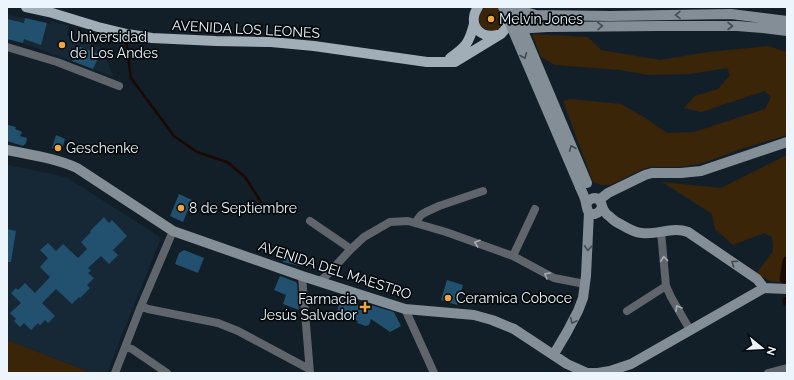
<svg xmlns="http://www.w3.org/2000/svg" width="794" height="380" viewBox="0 0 794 380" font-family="Raleway,sans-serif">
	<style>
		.built { fill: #162835 }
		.green { fill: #3a2509 }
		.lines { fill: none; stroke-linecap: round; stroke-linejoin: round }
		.stream { stroke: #190900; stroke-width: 2.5 }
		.canal { stroke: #190900; stroke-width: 9 }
		.building { fill: #22506f }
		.minor { stroke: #5f656a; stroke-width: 8 }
		.secondary { stroke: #848e96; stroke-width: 10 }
		.primary { stroke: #a1aeb8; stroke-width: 10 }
		.secondary-bridge { stroke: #848e96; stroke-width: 10 }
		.oneway { stroke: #444c51 }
		.oneway2 { stroke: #a6adb3 }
		.poi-dot { fill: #f2a541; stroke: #04090c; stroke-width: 1.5 }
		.labels { text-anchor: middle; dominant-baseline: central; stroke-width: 3.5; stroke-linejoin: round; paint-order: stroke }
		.poi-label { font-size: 14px; fill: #edf5fc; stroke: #04090c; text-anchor: start }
		.street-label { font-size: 14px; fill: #edf5fc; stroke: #04090c }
	</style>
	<rect width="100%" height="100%" fill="#131f28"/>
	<path class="built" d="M 7,15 L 25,18 L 50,24 L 51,21 L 69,26 L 67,35 L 101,48 L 114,77 L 23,43 L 7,39 Z
		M 7,165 L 52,174 L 68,178 L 158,236 L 160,240 L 107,373 L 92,373 L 7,340 Z"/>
	<path class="green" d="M 486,7 C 489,7 495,6 498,7 C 504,10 505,19 503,24 C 495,41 466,23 486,7 Z
		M 532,34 L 588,37 L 601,50 L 660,60 L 708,52 L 768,46 L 787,52 L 787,135 L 741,149 L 703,163 L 681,167 L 650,167 L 643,169 L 610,185 L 601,185 L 593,182 L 563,101 L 570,99 L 621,104 L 647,119 L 667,133 L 694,132 L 765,109 L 771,97 L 765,91 L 701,112 L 684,108 L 695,96 L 718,89 L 730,75 L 727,68 L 690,74 L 648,75 L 620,70 L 555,65 L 541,57 Z
		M 787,155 L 787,282 C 771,282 770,282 757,273 L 773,251 L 772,237 L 764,233 L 733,245 L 715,229 L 712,214 L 662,182 L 721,188 Z
		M 7,340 L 92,373 L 7,373 Z"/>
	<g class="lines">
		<path class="stream" d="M 126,40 L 131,78 L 174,136 L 197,152 L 227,162 L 245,177 L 261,202"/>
		<path class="canal" d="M 784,279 L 787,261
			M 787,301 L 787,302"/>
	</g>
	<path class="building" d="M 25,18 L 47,23 L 41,45 L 24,39 L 23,43 L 7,39 L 7,19 L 24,23 Z
		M 78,46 L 100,54 L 93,69 L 72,61 Z
		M 8,125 L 16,127 L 15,129 L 22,132 L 20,136 L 27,138 L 26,143 L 23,146 L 7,141 L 7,129 Z
		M 56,135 L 65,139 L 61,152 L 52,148 Z
		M 179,194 L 192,200 L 183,222 L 170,216 Z
		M 104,217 L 109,223 L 112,220 L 127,236 L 113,250 L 118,255 L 109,264 L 101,256 L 88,268 L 91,271 L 88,273 L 94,278 L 87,285 L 90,288 L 80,298 L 79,297 L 72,304 L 56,289 L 42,303 L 55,316 L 48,323 L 45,320 L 40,325 L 38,323 L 31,330 L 24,323 L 20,327 L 14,321 L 16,319 L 10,313 L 21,303 L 11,293 L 16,288 L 18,290 L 25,283 L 35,293 L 50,277 L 40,267 L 48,258 L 40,250 L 48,243 L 56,251 L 63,244 L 78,258 L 87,249 L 81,242 L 91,232 L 90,231 Z
		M 7,229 L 16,231 L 11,262 L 7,262 Z
		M 184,250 L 204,258 L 198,273 L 175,264 L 179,253 Z
		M 285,253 L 302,258 L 300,266 L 283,262 Z
		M 280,276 L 296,282 L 297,284 L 299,310 L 283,304 L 286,295 L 274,290 Z
		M 447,280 L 463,285 L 457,305 L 441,300 Z
		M 341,299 L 363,306 L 364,303 L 394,312 L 401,326 L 390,332 L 371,319 L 369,325 L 366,326 L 357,323 L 358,321 L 336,314 Z"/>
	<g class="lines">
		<path class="minor" d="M 7,47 L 57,62 L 119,86
			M 310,221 L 351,249
			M 415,223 L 421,215 L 426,212 L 439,206 L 483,191
			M 661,232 L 666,286 L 671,297 L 690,330
			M 513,256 L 535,209
			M 302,276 L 310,373
			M 320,281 L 327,275 L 351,249 L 364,237 L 390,222 L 408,221 L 446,232 L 513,256 L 554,278 L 585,284
			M 141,306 L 148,309 L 218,323 L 238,331 L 309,369
			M 405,309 L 434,373
			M 627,311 L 666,286
			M 125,347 L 132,349 L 167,373
			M 115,373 L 141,306 L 173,231
			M 768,373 L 787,368"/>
		<path class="secondary" d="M 510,7 L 518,10 L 536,15 L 610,16 L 731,14 L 787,21
			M 514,29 L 548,27 L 659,26 L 737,26 L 763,28 L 787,31
			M 7,150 C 31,155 55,158 77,168 L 173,231 L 302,276 L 405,309 L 474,315 L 492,320 L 514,329 L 567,364 L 587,373 L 598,373 L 610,371 L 631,364 L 764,288 L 787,289
			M 580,187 C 582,192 585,197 586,203 C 587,208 587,215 595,214 C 599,213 601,210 602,207
			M 599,200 L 608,193 L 645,175 L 652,173 L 681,173 L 701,171 L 787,142
			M 587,203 C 589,199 595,196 599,200 C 602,203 601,203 602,206 C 603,209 606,214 609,216 C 612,219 617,223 622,225 C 627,228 635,233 642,233 C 658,235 673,226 688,232 L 757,279 L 764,288
			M 554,354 L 567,332 L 578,311 L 583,298 L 586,276 L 589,212"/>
		<path class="primary" d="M 26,7 L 49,12 L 98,27 L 127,34 L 152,38 L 216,41 L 271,42 L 314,46 L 427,62 L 455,62 L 501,34 C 507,28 510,23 509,15
			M 478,7 C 467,24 479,39 498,35
			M 450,58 C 466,47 469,43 474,24"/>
		<path class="secondary-bridge" d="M 503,7 L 580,187
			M 513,7 L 587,183"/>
	</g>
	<defs><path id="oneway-chevron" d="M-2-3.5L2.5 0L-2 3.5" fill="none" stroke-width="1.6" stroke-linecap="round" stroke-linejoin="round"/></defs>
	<g class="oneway">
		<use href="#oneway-chevron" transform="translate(678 15) rotate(179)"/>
		<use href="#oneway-chevron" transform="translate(600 26) rotate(-1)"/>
		<use href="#oneway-chevron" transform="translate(730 26)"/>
		<use href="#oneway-chevron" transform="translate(524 56) rotate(67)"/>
		<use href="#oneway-chevron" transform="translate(572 148) rotate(-113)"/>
		<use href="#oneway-chevron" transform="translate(588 248) rotate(93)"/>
		<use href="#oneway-chevron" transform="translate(734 263) rotate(-146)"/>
		<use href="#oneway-chevron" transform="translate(573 321) rotate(116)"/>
	</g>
	<g class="oneway2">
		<use href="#oneway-chevron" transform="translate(477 243) rotate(-161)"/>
		<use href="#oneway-chevron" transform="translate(664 259) rotate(-95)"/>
		<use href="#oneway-chevron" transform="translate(547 275) rotate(-150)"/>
		<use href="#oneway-chevron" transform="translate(678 308) rotate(-120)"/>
	</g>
	<g class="poi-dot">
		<circle cx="491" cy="19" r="4"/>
		<circle cx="62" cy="45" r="4"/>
		<circle cx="58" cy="148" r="4"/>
		<circle cx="181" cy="208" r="4"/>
		<circle cx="448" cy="298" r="4"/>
		<path d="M363 301h4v4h4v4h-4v4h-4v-4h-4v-4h4z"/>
	</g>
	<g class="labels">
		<g class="poi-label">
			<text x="499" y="19">Melvin Jones</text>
			<text x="70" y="37">Universidad<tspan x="70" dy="16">de Los Andes</tspan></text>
			<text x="66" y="148">Geschenke</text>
			<text x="189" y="208">8 de Septiembre</text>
			<text x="456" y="298">Ceramica Coboce</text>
			<text x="357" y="299" text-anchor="end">Farmacia<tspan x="357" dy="16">Jesús Salvador</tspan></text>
		</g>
		<g class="street-label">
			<text transform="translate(246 29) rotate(3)">AVENIDA LOS LEONES</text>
			<text transform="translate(335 270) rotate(18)">AVENIDA DEL MAESTRO</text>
		</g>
	</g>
	<rect width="794" height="380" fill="none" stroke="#edf5fc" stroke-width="16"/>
	<g transform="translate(762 348) rotate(108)" stroke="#04090c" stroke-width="3" paint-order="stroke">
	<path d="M0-3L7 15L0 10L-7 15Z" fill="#edf5fc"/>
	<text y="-6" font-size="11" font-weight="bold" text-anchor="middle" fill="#edf5fc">N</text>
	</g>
</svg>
